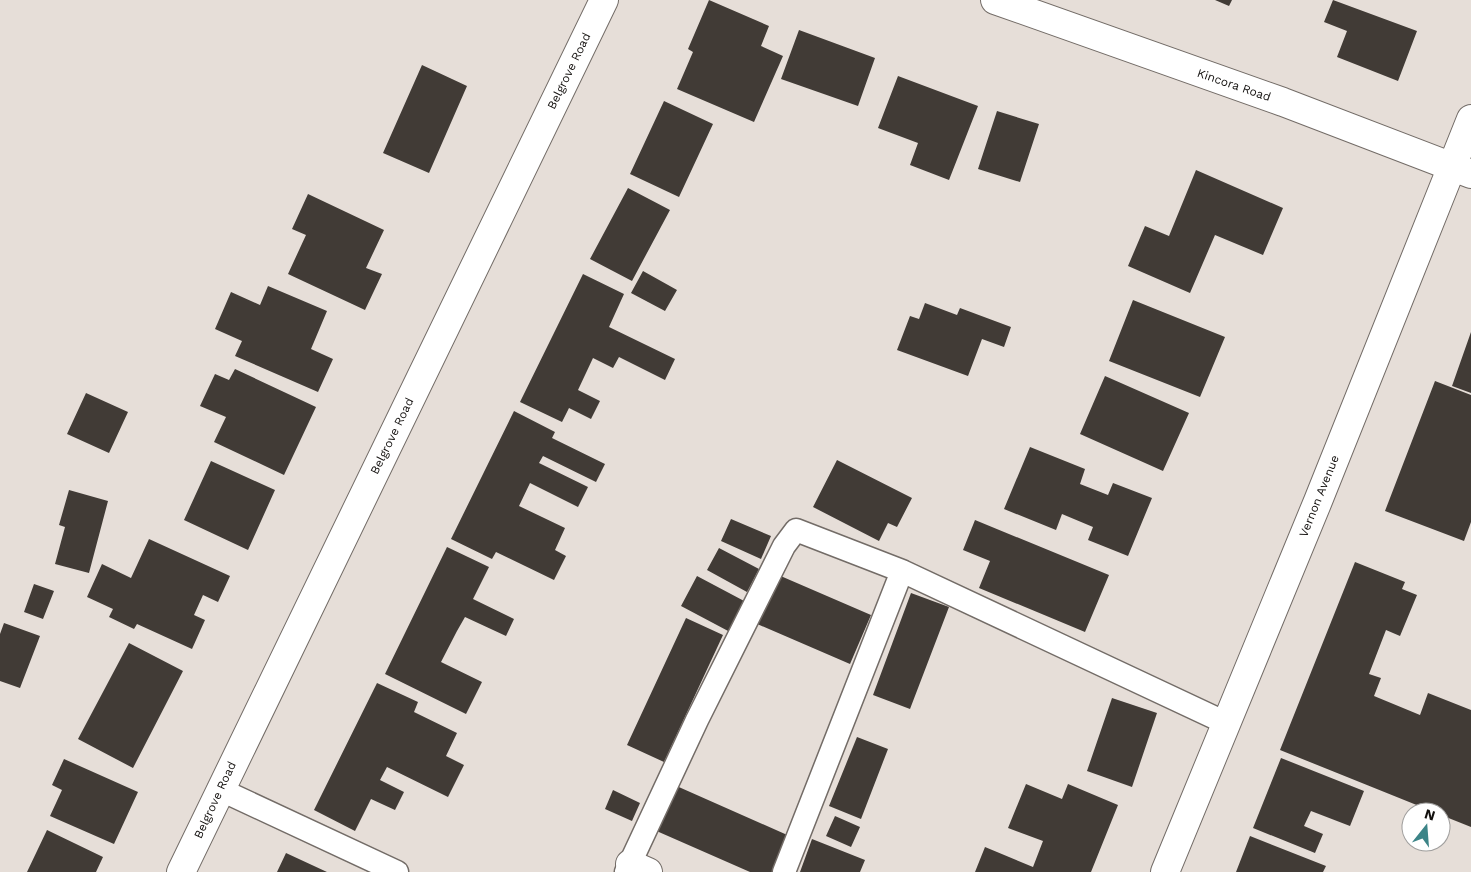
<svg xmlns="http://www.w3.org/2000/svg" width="1471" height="872" viewBox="0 0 1471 872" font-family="'Work Sans',sans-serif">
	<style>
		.building { fill: #413b36 }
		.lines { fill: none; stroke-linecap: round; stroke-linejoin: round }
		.service-casing { stroke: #736c67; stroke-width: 25 }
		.minor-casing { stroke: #736c67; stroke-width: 30 }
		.secondary-casing { stroke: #736c67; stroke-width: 30 }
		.service { stroke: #fff; stroke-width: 22 }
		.minor { stroke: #fff; stroke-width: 28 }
		.secondary { stroke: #fff; stroke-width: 28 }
		.labels { text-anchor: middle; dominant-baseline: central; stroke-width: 5; stroke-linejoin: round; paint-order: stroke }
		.street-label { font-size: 12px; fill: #120f0d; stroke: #fff }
	</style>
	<rect width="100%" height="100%" fill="#e6ded8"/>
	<path class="building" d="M 709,0 L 769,26 L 761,46 L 783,56 L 754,122 L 677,89 L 693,52 L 688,49 Z
		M 1215,0 L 1232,0 L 1229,6 Z
		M 1333,0 L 1417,31 L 1398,81 L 1337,57 L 1347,31 L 1324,22 Z
		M 799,30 L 875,58 L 858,106 L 781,79 Z
		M 422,65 L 467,86 L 429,173 L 383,153 Z
		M 898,76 L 978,106 L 949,180 L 910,165 L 918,143 L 878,128 Z
		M 664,101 L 713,124 L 679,197 L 630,174 Z
		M 997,111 L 1039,124 L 1020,182 L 978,169 Z
		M 1196,170 L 1283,208 L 1263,255 L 1215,235 L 1190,293 L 1128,266 L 1145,226 L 1169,236 Z
		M 628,188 L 670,210 L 632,281 L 590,259 Z
		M 308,194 L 384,230 L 366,268 L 382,274 L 365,310 L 288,274 L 306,235 L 292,229 Z
		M 643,271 L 677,290 L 665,311 L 631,293 Z
		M 583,274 L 624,294 L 609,327 L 675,359 L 665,380 L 619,357 L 613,368 L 593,358 L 578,390 L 600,401 L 591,419 L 569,408 L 562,422 L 520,402 Z
		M 268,286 L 327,311 L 311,349 L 333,359 L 318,392 L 235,356 L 242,341 L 215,329 L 231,292 L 260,305 Z
		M 1133,300 L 1225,337 L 1200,397 L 1109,361 Z
		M 925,303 L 957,315 L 960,308 L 1011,327 L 1004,347 L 982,339 L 968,376 L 897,350 L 910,316 L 919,319 Z
		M 1471,332 L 1471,393 L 1452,386 Z
		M 235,369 L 316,407 L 284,475 L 214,442 L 226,417 L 200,406 L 215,374 L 229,380 Z
		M 1105,376 L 1189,413 L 1163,471 L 1080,434 Z
		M 1435,381 L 1471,395 L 1471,522 L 1464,541 L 1385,511 Z
		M 86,393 L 128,412 L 109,453 L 67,434 Z
		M 514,411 L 555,432 L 552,438 L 605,464 L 596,482 L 543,456 L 539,463 L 588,487 L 578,507 L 530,483 L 519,506 L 565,528 L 555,550 L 566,556 L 554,580 L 496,552 L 492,559 L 451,539 Z
		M 1030,447 L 1085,469 L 1080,484 L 1108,495 L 1113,483 L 1152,498 L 1128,556 L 1088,540 L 1093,527 L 1062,514 L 1056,530 L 1004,509 Z
		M 837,460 L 912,498 L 897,527 L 888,523 L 879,541 L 813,507 Z
		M 211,461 L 275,490 L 248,550 L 184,520 Z
		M 69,490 L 108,501 L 89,573 L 55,564 L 65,527 L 59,525 Z
		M 731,519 L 771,536 L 761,559 L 721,541 Z
		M 975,520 L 1109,575 L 1085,632 L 979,588 L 990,561 L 963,550 Z
		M 149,539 L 230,576 L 218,602 L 203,595 L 194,615 L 205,620 L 192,649 L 137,624 L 134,629 L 109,617 L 113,609 L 87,597 L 102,564 L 131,578 Z
		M 447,547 L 489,567 L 473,599 L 514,619 L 506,636 L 465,617 L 457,631 L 441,662 L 482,682 L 466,714 L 385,674 Z
		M 719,548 L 759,569 L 747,592 L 707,570 Z
		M 1355,562 L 1405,582 L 1402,589 L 1417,595 L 1400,636 L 1386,630 L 1369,674 L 1381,678 L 1374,696 L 1420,715 L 1428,693 L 1471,710 L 1471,827 L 1441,815 L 1441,812 L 1434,812 L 1280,750 Z
		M 776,574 L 871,615 L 850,664 L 755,623 Z
		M 697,576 L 746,602 L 730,632 L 681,606 Z
		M 34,584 L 54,591 L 43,619 L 24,612 Z
		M 911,593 L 949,607 L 910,709 L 873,695 Z
		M 686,618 L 723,635 L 664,762 L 627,745 Z
		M 4,623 L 40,636 L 20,688 L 0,681 L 0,634 Z
		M 129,643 L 183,671 L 133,768 L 78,739 Z
		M 377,683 L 418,702 L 414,712 L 457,733 L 446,756 L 464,765 L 448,797 L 387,767 L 380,780 L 404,792 L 395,810 L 371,799 L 355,831 L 314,810 Z
		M 1112,698 L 1157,713 L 1132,787 L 1087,771 Z
		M 857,737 L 888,749 L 861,819 L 829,806 Z
		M 1281,758 L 1364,791 L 1350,826 L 1311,811 L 1304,826 L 1323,834 L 1315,853 L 1253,828 Z
		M 64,759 L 138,792 L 114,844 L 50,816 L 62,790 L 52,785 Z
		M 672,784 L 794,838 L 779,872 L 750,872 L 652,829 Z
		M 1026,784 L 1062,799 L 1068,784 L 1118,805 L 1091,872 L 975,872 L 985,847 L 1033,867 L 1043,841 L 1008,828 Z
		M 613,790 L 640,803 L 632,821 L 605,809 Z
		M 835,816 L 860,827 L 851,847 L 826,836 Z
		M 47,830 L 103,857 L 96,872 L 27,872 Z
		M 1250,836 L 1326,866 L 1323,872 L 1236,872 Z
		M 812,839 L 865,860 L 860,872 L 800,872 Z
		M 286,853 L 327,872 L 277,872 Z"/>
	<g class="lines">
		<defs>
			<path id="service" d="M 219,789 L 397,872
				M 626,872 L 697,720 L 784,546 L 796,530 L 902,571 L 1226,723
				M 784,872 L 902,571"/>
			<path id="minor" d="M 995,0 L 1283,102 L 1471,174
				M 630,864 L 648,872
				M 181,872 L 604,0"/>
			<path id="secondary" d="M 1165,872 L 1318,501 L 1471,119"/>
		</defs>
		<use href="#service" class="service-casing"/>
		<use href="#minor" class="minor-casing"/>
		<use href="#secondary" class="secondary-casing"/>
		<use href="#service" class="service"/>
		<use href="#minor" class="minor"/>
		<use href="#secondary" class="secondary"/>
	</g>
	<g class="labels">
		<g class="street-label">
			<text transform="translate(569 71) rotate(-64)">Belgrove Road</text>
			<text transform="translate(1234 85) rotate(19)">Kincora Road</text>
			<text transform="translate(392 436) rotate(-64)">Belgrove Road</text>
			<text transform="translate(1319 496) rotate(-68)">Vernon Avenue</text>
			<text transform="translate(215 800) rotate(-65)">Belgrove Road</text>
		</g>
	</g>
	<g transform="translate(1426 827) rotate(17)"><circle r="24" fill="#ffffff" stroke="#a09f9e"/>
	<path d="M0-4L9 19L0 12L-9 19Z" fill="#3c8487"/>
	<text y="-8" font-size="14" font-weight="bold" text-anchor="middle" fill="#120f0d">N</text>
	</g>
</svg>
